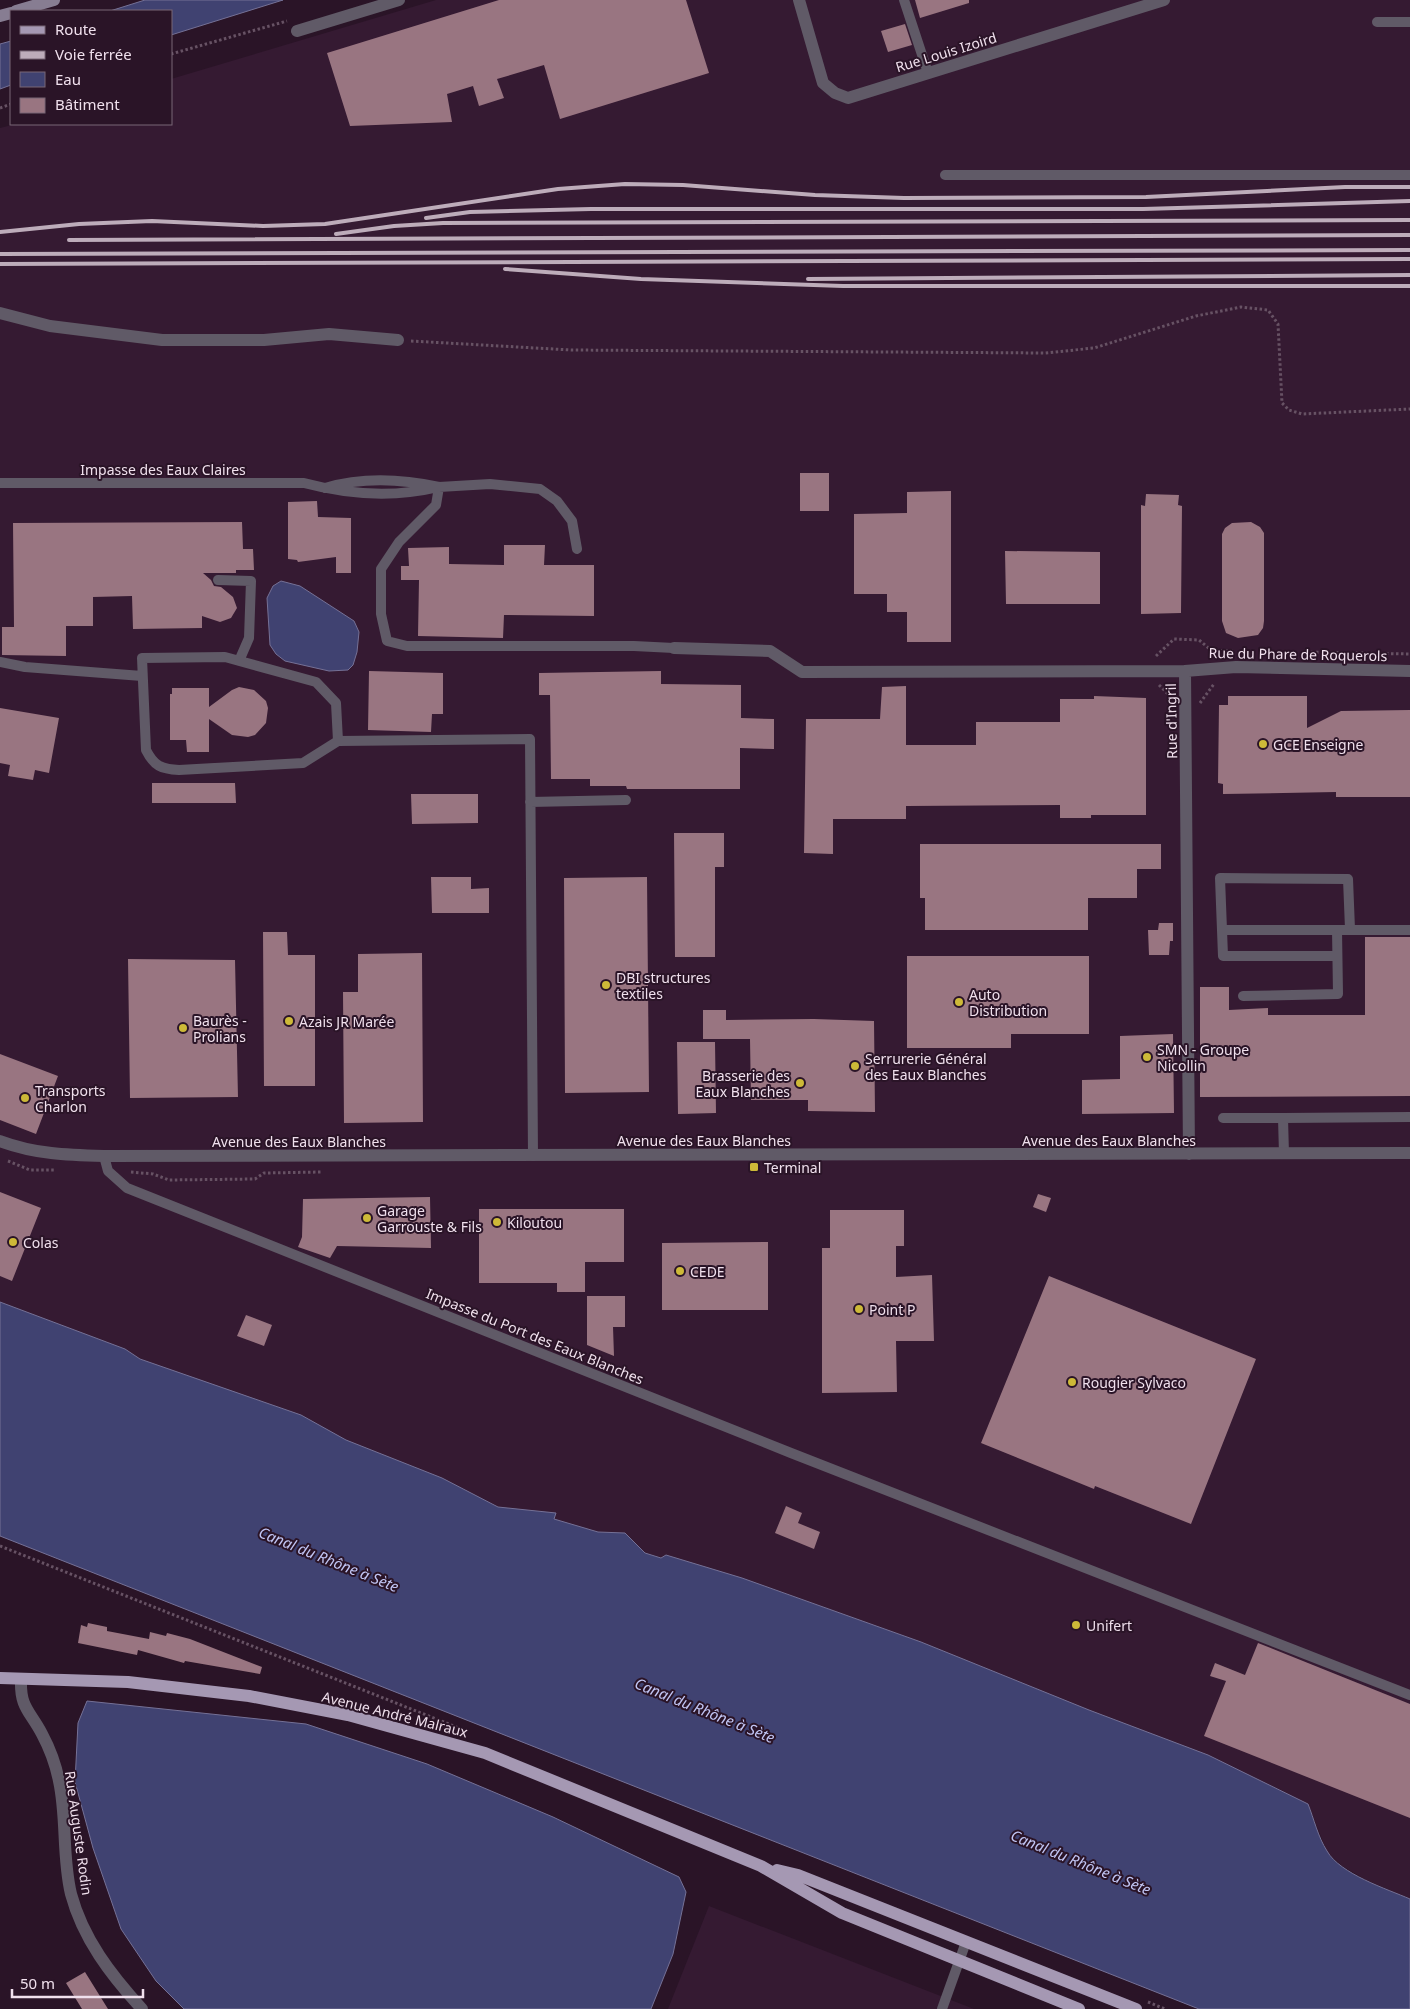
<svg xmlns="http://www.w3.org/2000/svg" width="1410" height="2009" viewBox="0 0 1410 2009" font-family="'Noto Sans',sans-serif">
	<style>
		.built { fill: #351a32 }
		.water { fill: #404271; stroke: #757196 }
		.building { fill: #997581 }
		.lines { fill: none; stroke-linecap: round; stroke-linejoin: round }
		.path { stroke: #675264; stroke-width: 3; stroke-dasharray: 2.5 2.5; stroke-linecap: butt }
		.service { stroke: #605a67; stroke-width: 10 }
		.minor { stroke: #605a67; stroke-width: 12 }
		.secondary { stroke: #877d92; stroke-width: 12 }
		.primary { stroke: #a598b3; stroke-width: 12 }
		.rail { stroke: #bdacba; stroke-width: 4 }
		.poi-dot { fill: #cdb938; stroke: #2a1427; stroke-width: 2 }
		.labels { text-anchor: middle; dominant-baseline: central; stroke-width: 4; stroke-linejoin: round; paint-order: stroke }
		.street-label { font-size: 14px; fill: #f0e0ed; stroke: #2a1427 }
		.poi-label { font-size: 14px; fill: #f0e0ed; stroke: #2a1427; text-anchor: start }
		.water-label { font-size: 15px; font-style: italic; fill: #c1c5f4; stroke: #2a1427 }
	</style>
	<rect width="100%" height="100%" fill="#2a1427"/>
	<path class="built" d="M 436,0 L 1410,0 L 1410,1899 L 1366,1880 L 1342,1866 L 1327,1852 L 1308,1804 L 1208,1755 L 1089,1710 L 921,1642 L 742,1578 L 645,1553 L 625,1533 L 598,1532 L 498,1507 L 442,1478 L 140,1359 L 125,1349 L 0,1302 L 0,128 L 16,124 L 171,124 L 171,79 Z
		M 709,1906 L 974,2009 L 668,2009 Z"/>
	<path class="water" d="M 145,0 L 283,0 L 171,35 L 171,11 L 110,11 Z
		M 11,41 L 11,85 L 0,89 L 0,44 Z
		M 281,581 L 300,586 L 354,621 L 359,632 L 357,652 L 353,665 L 348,670 L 329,671 L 285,661 L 276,654 L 270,645 L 267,598 L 273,586 Z
		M 0,1302 L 125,1349 L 140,1359 L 301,1415 L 346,1440 L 442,1478 L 498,1507 L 556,1513 L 554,1519 L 598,1532 L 625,1533 L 645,1553 L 661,1558 L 666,1555 L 742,1578 L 921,1642 L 1089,1710 L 1208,1755 L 1308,1804 C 1314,1819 1318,1837 1327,1851 C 1340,1874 1387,1889 1410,1899 L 1410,2009 L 1199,2009 L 0,1536 Z
		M 87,1701 L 306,1724 L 427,1764 L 553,1817 L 679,1877 L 686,1892 L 673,1954 L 651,2009 L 184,2009 L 156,1981 L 121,1929 L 93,1848 L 75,1782 L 78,1723 Z"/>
	<path class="building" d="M 499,0 L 686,0 L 709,73 L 560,119 L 544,65 L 497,79 L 504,98 L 479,106 L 473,86 L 447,94 L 452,122 L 350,126 L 327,53 Z
		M 915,0 L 969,0 L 969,3 L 920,18 Z
		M 905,24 L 912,45 L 888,52 L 881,31 Z
		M 800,473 L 829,473 L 829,511 L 800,511 Z
		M 951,491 L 951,642 L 907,642 L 907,612 L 887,612 L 887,594 L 854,594 L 854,514 L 907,513 L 907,492 Z
		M 1146,494 L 1179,495 L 1178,505 L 1182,506 L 1181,613 L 1141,614 L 1141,505 L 1145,506 Z
		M 317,501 L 318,517 L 351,518 L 351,573 L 336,573 L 336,557 L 298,562 L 297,560 L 288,559 L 288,502 Z
		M 242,522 L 243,549 L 253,549 L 254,570 L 236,570 L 236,573 L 203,573 L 211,580 L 214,586 L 221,587 L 233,597 L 237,608 L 231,618 L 220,622 L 202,616 L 202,628 L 133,629 L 132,596 L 93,597 L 93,626 L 66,626 L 66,656 L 2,655 L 2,627 L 14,627 L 13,523 Z
		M 1251,522 L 1260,527 L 1264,533 L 1264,621 L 1263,628 L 1258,635 L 1238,638 L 1226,633 L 1222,621 L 1222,534 L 1225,528 L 1232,523 Z
		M 504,545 L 545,545 L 544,565 L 594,565 L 594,616 L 504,615 L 503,638 L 418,636 L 419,580 L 401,580 L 401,566 L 409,566 L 408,548 L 449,547 L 449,564 L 504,565 Z
		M 1005,551 L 1100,552 L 1100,604 L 1006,604 Z
		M 369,671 L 443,673 L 443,714 L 432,714 L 431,732 L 368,730 Z
		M 661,671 L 661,684 L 741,685 L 741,718 L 774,719 L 774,749 L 740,748 L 740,789 L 627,789 L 626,786 L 590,786 L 590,779 L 551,779 L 550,695 L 539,695 L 539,673 Z
		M 906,686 L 906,745 L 976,745 L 976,722 L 1060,722 L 1060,699 L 1094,699 L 1094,696 L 1146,698 L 1146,815 L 1091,815 L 1091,818 L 1060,818 L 1060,805 L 906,806 L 906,819 L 833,819 L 833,854 L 804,853 L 806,719 L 880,719 L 882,687 Z
		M 239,687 L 254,690 L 266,701 L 268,708 L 266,723 L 255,735 L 248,737 L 232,735 L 209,719 L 209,752 L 187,752 L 186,740 L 170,740 L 170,694 L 172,694 L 172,688 L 209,688 L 209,707 L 232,690 Z
		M 1228,696 L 1307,696 L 1307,728 L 1341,711 L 1410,710 L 1410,797 L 1336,797 L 1336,792 L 1223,794 L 1223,784 L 1218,783 L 1219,705 L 1228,705 Z
		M 0,708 L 59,718 L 49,773 L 35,770 L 33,780 L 8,776 L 10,765 L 0,763 Z
		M 152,783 L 235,783 L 236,803 L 152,803 Z
		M 411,794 L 478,794 L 478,823 L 412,824 Z
		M 674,833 L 724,833 L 724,867 L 715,867 L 715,957 L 675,957 Z
		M 920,844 L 1161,844 L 1161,869 L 1137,869 L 1137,898 L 1088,898 L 1088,930 L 925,930 L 925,898 L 920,898 Z
		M 431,877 L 471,877 L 471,889 L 489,888 L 489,913 L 432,913 Z
		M 647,877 L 649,1092 L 565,1093 L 564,878 Z
		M 1159,923 L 1173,923 L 1173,941 L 1170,941 L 1169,955 L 1149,955 L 1148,930 L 1158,930 Z
		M 263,932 L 287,932 L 288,955 L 315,955 L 315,1086 L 264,1086 Z
		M 1365,937 L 1410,937 L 1410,1096 L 1200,1097 L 1200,987 L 1229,987 L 1229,1010 L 1268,1008 L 1268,1015 L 1365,1015 Z
		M 422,953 L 423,1122 L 344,1123 L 343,992 L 358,992 L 358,954 Z
		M 907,956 L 1089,956 L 1089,1034 L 1011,1034 L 1011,1048 L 907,1048 Z
		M 128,959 L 235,960 L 238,1097 L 130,1098 Z
		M 703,1010 L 726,1010 L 726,1020 L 814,1019 L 874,1021 L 875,1112 L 808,1111 L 808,1100 L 751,1100 L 750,1039 L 703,1039 Z
		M 1173,1034 L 1174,1113 L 1082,1114 L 1082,1080 L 1120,1079 L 1120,1036 Z
		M 677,1042 L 715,1042 L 716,1113 L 678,1114 Z
		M 0,1054 L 58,1076 L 36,1134 L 0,1120 Z
		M 0,1192 L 41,1208 L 12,1281 L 0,1276 Z
		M 1038,1194 L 1051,1198 L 1046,1212 L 1033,1207 Z
		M 430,1197 L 431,1248 L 337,1246 L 330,1258 L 298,1247 L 302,1237 L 303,1199 Z
		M 479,1209 L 624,1209 L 624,1262 L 585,1262 L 585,1292 L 557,1292 L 557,1283 L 479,1283 Z
		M 830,1210 L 904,1210 L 904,1246 L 896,1246 L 896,1277 L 932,1275 L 934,1341 L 896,1341 L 897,1392 L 822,1393 L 822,1248 L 830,1248 Z
		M 768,1242 L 768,1310 L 662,1310 L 662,1243 Z
		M 1049,1276 L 1256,1359 L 1191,1524 L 1095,1486 L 1094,1489 L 981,1443 Z
		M 587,1296 L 625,1296 L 625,1327 L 613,1327 L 614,1356 L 587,1345 Z
		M 246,1315 L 272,1325 L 264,1346 L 237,1336 Z
		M 786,1506 L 802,1513 L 798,1523 L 820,1532 L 814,1549 L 775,1533 Z
		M 88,1623 L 107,1627 L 107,1631 L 149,1639 L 150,1632 L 166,1636 L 167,1633 L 190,1639 L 262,1667 L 260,1674 L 185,1661 L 184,1663 L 138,1650 L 137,1655 L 78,1643 L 81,1625 L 87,1627 Z
		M 1258,1643 L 1410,1704 L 1410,1818 L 1204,1736 L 1226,1681 L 1210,1676 L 1215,1663 L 1245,1675 Z
		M 85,1972 L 108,2009 L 82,2009 L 66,1983 Z"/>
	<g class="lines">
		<path class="path" d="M 171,54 L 287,21
			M 0,108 L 11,104
			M 411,341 L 571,350 L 1045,353 L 1094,348 L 1196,316 L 1241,307 L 1268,310 L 1278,324 L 1282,403 L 1289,410 L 1302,414 L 1410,409
			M 1306,652 L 1410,654
			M 1156,656 L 1174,639 L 1199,640 L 1211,650 L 1234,651
			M 1159,685 L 1171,697
			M 1200,703 L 1214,684
			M 8,1161 L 30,1170 L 55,1170
			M 131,1172 L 153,1174 L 169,1180 L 255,1179 L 264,1173 L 322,1172
			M 0,1546 L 464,1730
			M 1148,2002 L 1165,2009"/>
		<path class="service" d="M 904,0 L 928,73
			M 1377,22 L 1410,22
			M 945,175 L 1410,175
			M 0,483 L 304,483 C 349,495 393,498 439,487 C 402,479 362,477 325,488
			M 577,549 L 572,521 L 557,501 L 540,489 L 490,484 L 439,487 L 436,505 L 399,542 L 381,569 L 381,614 L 387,641 L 407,646 L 634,646 L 674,648
			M 218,580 L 251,581 L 249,638 L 239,661
			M 225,657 L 316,682 L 336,703 L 338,741 L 303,763 L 179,770 C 161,769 154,766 146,750 L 142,658 Z
			M 0,662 L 25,667 L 142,676
			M 338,741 L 530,739 L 533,1156
			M 530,802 L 626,800
			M 1222,930 L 1337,930
			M 1337,956 L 1223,956 L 1220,878 L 1348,879 L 1350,929
			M 1243,996 L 1338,994 L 1337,930 L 1410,930
			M 1223,1118 L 1283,1118
			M 1284,1154 L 1283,1118 L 1410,1117
			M 104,1156 L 108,1171 L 127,1188 L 791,1453 L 1410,1695
			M 942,2009 L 966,1942"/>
		<path class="minor" d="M 799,0 L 823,83 L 835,93 L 848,98 L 1164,0
			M 297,31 L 399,0
			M 0,313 L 50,326 L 162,340 L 264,340 L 329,334 L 398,340
			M 674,648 L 770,651 L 802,672 L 1185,671 L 1189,1154
			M 1185,671 L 1236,667 L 1410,671
			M 0,1141 C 35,1154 67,1155 104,1156 L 1410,1153
			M 21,1680 C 20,1708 30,1711 42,1734 C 49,1747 56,1766 59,1781 C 67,1817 62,1857 71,1894 C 83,1939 111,1975 142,2009"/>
		<path class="secondary" d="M 16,11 L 54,0
			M 0,16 L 11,13"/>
		<path class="primary" d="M 0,1678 L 128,1682 L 249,1696 L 348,1715 L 485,1753 L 761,1866 L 842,1913 L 1079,2009
			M 777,1870 L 798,1875 L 1136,2009"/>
		<path class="rail" d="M 426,218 L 470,212 L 591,209 L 1143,209 L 1410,201
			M 0,232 L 79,224 L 152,221 L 263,226 L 325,224 L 558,189 L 625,184 L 683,185 L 815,195 L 904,198 L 1146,197 L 1345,187 L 1410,187
			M 336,234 L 394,226 L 443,223 L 1410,220
			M 69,240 L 1410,235
			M 0,254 L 1410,250
			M 0,264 L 1410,259
			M 505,269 L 641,279 L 843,286 L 1410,286
			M 808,279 L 1410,275"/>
	</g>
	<g class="poi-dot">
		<circle cx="1263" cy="744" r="5"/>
		<circle cx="606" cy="985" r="5"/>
		<circle cx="959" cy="1002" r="5"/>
		<circle cx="289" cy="1021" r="5"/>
		<circle cx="183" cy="1028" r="5"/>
		<circle cx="1147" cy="1057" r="5"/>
		<circle cx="855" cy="1066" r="5"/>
		<circle cx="800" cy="1083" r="5"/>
		<circle cx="25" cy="1098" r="5"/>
		<rect x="749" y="1162" width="10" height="10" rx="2.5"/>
		<circle cx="367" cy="1218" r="5"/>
		<circle cx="497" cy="1222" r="5"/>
		<circle cx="13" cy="1242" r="5"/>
		<circle cx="680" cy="1271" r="5"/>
		<circle cx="859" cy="1309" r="5"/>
		<circle cx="1072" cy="1382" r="5"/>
		<circle cx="1076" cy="1625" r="5"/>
	</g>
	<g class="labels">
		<g class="street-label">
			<text transform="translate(946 52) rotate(-17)">Rue Louis Izoird</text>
			<text x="163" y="469">Impasse des Eaux Claires</text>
			<text transform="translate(1298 654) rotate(1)">Rue du Phare de Roquerols</text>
			<text transform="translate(1171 721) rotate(-91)">Rue d'Ingril</text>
			<text x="704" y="1140">Avenue des Eaux Blanches</text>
			<text x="1109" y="1140">Avenue des Eaux Blanches</text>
			<text x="299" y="1141">Avenue des Eaux Blanches</text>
			<text transform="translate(535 1336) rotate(22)">Impasse du Port des Eaux Blanches</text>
			<text transform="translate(395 1714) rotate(14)">Avenue André Malraux</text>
			<text transform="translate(79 1833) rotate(82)">Rue Auguste Rodin</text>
		</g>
		<g class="poi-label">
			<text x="1273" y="744">GCE Enseigne</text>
			<text x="616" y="977">DBI structures<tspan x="616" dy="16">textiles</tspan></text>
			<text x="969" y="994">Auto<tspan x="969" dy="16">Distribution</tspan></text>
			<text x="193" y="1020">Baurès -<tspan x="193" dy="16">Prolians</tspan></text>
			<text x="299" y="1021">Azais JR Marée</text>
			<text x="1157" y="1049">SMN - Groupe<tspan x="1157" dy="16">Nicollin</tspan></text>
			<text x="865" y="1058">Serrurerie Général<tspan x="865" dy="16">des Eaux Blanches</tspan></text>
			<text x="790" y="1075" text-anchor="end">Brasserie des<tspan x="790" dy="16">Eaux Blanches</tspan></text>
			<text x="35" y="1090">Transports<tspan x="35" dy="16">Charlon</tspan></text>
			<text x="764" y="1167">Terminal</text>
			<text x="377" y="1210">Garage<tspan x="377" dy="16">Garrouste &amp; Fils</tspan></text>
			<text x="507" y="1222">Kiloutou</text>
			<text x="23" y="1242">Colas</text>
			<text x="690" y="1271">CEDE</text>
			<text x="869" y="1309">Point P</text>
			<text x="1082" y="1382">Rougier Sylvaco</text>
			<text x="1086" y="1625">Unifert</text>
		</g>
		<g class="water-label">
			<text transform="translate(329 1559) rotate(22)">Canal du Rhône à Sète</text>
			<text transform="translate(705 1710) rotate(22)">Canal du Rhône à Sète</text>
			<text transform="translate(1081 1862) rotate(22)">Canal du Rhône à Sète</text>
		</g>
	</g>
	<rect x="10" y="10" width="162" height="115" fill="#2a1427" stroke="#796676"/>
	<rect x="20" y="26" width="25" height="8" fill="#a598b3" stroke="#796676"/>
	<text x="55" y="35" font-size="15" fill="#f0e0ed">Route</text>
	<rect x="20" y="51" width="25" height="8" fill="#bdacba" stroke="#796676"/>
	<text x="55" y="60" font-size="15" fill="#f0e0ed">Voie ferrée</text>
	<rect x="20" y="72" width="25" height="15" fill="#404271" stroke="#796676"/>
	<text x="55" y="85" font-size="15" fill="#f0e0ed">Eau</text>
	<rect x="20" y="98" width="25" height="15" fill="#997581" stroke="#796676"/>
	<text x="55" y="110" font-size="15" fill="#f0e0ed">Bâtiment</text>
	<path d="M12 1989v8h131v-8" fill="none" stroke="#f0e0ed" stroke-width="2.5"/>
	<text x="20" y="1989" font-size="15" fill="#f0e0ed" stroke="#2a1427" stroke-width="4" paint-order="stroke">50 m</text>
</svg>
